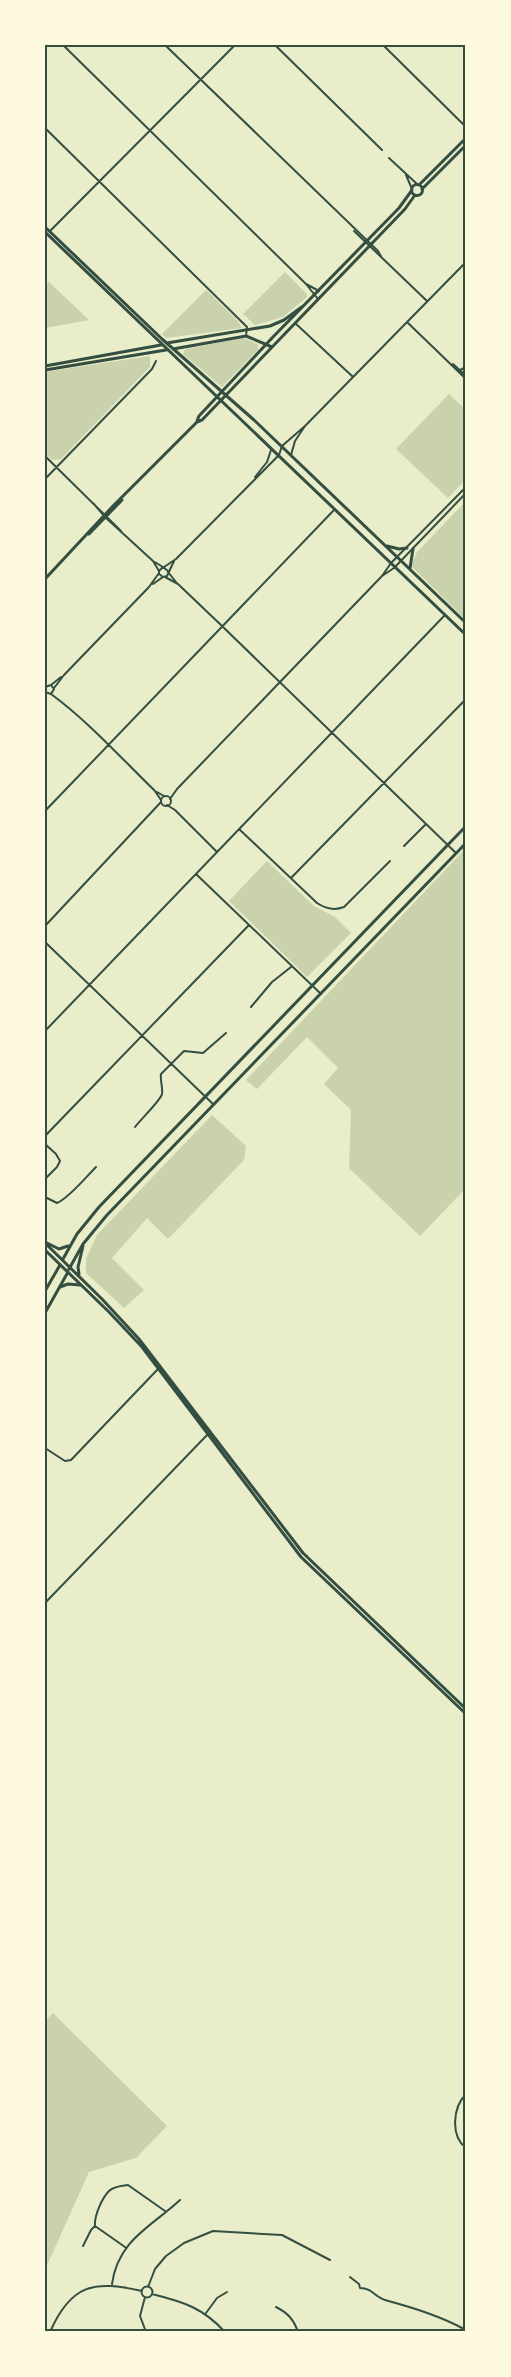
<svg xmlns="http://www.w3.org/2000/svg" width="511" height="2377" viewBox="0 0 511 2377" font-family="Jost,sans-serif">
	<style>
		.green { fill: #cad2ad }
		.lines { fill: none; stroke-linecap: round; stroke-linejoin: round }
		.minor { stroke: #344e41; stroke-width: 2 }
		.tertiary { stroke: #344e41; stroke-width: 2 }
		.secondary { stroke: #344e41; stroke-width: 3 }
		.primary { stroke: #344e41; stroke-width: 3 }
		.neatline { fill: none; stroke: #344e41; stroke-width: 2 }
	</style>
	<rect width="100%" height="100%" fill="#e9edc9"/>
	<path class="green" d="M 285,272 L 307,294 L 307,297 L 283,317 L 255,325 L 243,314 Z
		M 49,281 L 49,282 L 89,320 L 45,328 L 45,286 Z
		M 206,290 L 237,320 L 242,328 L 166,338 L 162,334 Z
		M 244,338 L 258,344 L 258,350 L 222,387 L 183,354 L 185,349 Z
		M 150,356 L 150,367 L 61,459 L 52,460 L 45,453 L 45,372 Z
		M 449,394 L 466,410 L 466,479 L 448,498 L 396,449 Z
		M 466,501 L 466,620 L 411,566 L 417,552 Z
		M 466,848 L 466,1188 L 420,1236 L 349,1168 L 351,1110 L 324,1084 L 338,1068 L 307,1037 L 257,1089 L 246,1080 Z
		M 267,861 L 314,906 L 335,917 L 351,933 L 307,977 L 229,901 Z
		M 212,1115 L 246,1146 L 244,1160 L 168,1239 L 147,1218 L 112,1258 L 144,1290 L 124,1308 L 86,1273 L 86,1259 L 97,1235 Z
		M 53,2013 L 167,2126 L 136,2158 L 89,2172 L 45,2270 L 45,2021 Z"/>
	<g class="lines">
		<path class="minor" d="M 63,45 L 306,284 L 319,291
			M 165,45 L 378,251 L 382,258
			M 275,45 L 382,150
			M 383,45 L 466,127
			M 45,128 L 247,327 L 246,336
			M 389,158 L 417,184
			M 406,175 L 412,189
			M 50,231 L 235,45
			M 354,231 L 427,301
			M 306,284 L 318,299
			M 407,322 L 466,379
			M 295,323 L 352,376
			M 453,364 L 466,376
			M 460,370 L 466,367
			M 291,455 L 295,441 L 305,426 L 466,262
			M 45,456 L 121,531
			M 255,477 L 267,462 L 271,450
			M 45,479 L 152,369 L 156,361
			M 93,503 L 106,518 L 153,561
			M 391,563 L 466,487
			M 164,567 L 176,559 L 279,455 L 282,446 L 305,426
			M 395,567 L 466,493
			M 159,571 L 153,561 L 163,567
			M 168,571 L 163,567 L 159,571 L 159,574 L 163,577 L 167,576 L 174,561
			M 168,572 L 176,582
			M 165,577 L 178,584 L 222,626 L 456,853
			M 153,584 L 163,577
			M 51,685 L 61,677
			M 45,687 L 51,685 L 54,689 L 51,694 L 45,692
			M 54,688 L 64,675 L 149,587 L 159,573
			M 51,694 C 89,722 121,758 155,791 L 161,800
			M 157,792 L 164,796
			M 167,805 L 175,810 L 217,852
			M 45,811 L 334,510
			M 239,829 L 317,903 C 326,909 334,911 344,907 L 390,861
			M 404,846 L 425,825
			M 196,874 L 321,994
			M 291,878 L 466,699
			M 45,942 L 213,1104
			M 251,1007 L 272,982 L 291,967
			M 45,1031 L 445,615
			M 135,1127 C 140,1120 161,1100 162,1094 C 163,1087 160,1081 161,1074 L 184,1051 L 203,1053 L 226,1033
			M 45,1136 L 249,925
			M 45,1144 L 56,1154 L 60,1161 L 57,1167 L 45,1179
			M 45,1197 L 57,1203 C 69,1198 86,1177 96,1167
			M 45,1448 L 65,1461 L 71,1460 L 158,1369
			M 45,1603 L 208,1434
			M 466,2094 C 453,2107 450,2136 466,2148
			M 95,2226 C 94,2216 102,2198 109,2191 C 114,2186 122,2186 128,2185 L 165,2211
			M 83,2246 L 91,2230 L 95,2226 L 125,2247
			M 350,2277 L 359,2284 L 360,2288 C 372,2288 375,2297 385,2300 C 414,2308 440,2316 466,2330
			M 112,2284 C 118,2240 151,2227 180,2200
			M141.5 2292a5.5 5.5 0 1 1 11 0a5.5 5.5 0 1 1-11 0Z
			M 148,2287 L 155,2269 L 166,2256 L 184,2243 L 213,2231 L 282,2235 L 330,2260
			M 152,2294 C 184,2302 203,2308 225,2332
			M 145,2297 L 140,2316 L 146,2332
			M 276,2307 C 288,2313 294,2320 298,2332
			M 206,2313 L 217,2298 L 227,2292
			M 50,2332 C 71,2284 94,2280 142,2291"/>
		<path class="tertiary" d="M 382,576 L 394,568
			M161 801a5 5 0 1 1 10 0a5 5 0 1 1-10 0Z
			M 170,799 L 177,789 L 382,576 L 391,563
			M 45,926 L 161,802"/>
		<path class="secondary" d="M 45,1291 L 60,1265
			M 45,1313 L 68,1272"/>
		<path class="primary" d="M411.5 190a5.5 5.5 0 1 1 11 0a5.5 5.5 0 1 1-11 0Z
			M 419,185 L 466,138
			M 422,189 L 466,145
			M 45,227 L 162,339 L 254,420 L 466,623
			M 45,232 L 466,635
			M 167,343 L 270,326 L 284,320 L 303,306
			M 173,349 L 246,336 L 272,347
			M 45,366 L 161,345
			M 45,370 L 166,350
			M 197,421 L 199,416 L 272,338 L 399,208 L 412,190
			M 89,534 L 122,500
			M 387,546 L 399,549 L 407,548
			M 410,568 L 413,549
			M 45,579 L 113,506 L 197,422 L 202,420 L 405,209 L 415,195
			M 45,1243 L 102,1299 L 139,1339 L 303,1553 L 466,1709
			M 47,1243 L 59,1249 L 68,1246
			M 45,1250 L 109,1312 L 142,1347 L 301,1557 L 466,1714
			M 63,1259 L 77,1234 L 99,1207 L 466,826
			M 69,1269 L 83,1244 L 107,1215 L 466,843
			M 79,1274 L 78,1267 L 83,1246
			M 60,1287 L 68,1284 L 80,1285"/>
	</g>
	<rect width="511" height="2377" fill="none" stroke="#fefae0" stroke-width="93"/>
	<rect x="46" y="46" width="418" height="2284" class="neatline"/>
</svg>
